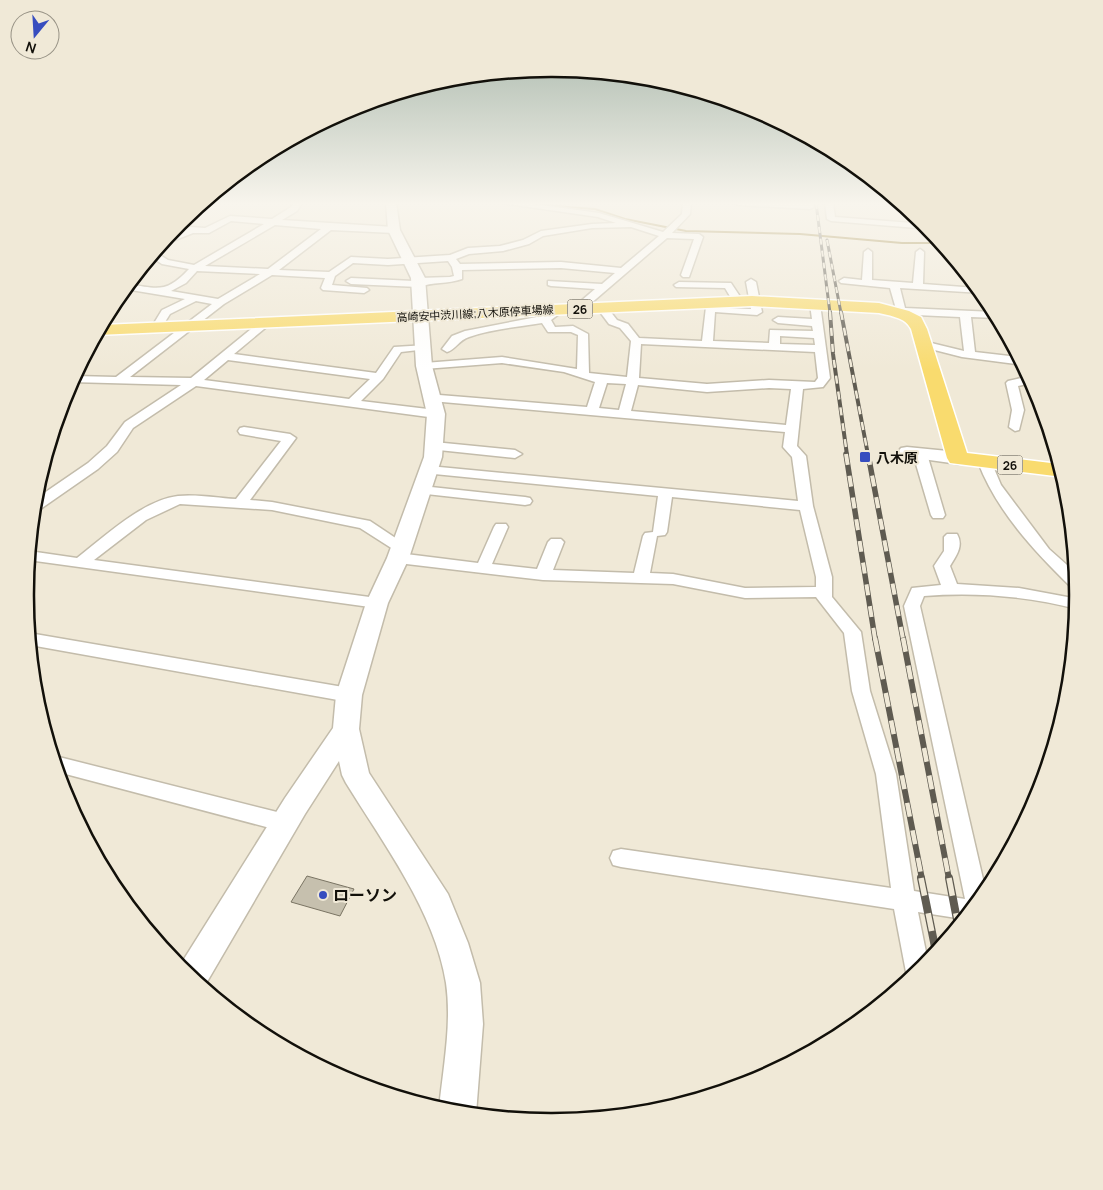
<svg xmlns="http://www.w3.org/2000/svg" width="1103" height="1190" viewBox="0 0 1103 1190" font-family="Manrope,'Noto Sans JP',sans-serif">
	<style>
		.lines { fill: none; stroke-linecap: round; stroke-linejoin: round }
		.stream { stroke: #917728; stroke-width: 2 }
		.building { fill: #c6c0ae; stroke: #7a7463 }
		.street-casing { stroke: #c3bcab; stroke-width: 3 }
		.secondary-casing { stroke: #c3bcab; stroke-width: 3 }
		.primary-casing { stroke: #fff; stroke-width: 3 }
		.street { fill: #fff; fill-rule: evenodd }
		.secondary { fill: #fff; fill-rule: evenodd }
		.primary { fill: #f9db6e; fill-rule: evenodd }
		.rail-far4-casing { stroke: #5f5b51; stroke-width: 3 }
		.rail-far3-casing { stroke: #5f5b51; stroke-width: 4 }
		.rail-far2-casing { stroke: #5f5b51; stroke-width: 5.5 }
		.rail-far1-casing { stroke: #5f5b51; stroke-width: 6 }
		.rail-casing { stroke: #5f5b51; stroke-width: 8 }
		.rail-far4 { stroke: #f0e9d7; stroke-width: 2; stroke-dasharray: 6; stroke-linecap: butt }
		.rail-far3 { stroke: #f0e9d7; stroke-width: 2.5; stroke-dasharray: 8; stroke-linecap: butt }
		.rail-far2 { stroke: #f0e9d7; stroke-width: 4; stroke-dasharray: 11; stroke-linecap: butt }
		.rail-far1 { stroke: #f0e9d7; stroke-width: 4.5; stroke-dasharray: 14; stroke-linecap: butt }
		.rail { stroke: #f0e9d7; stroke-width: 5.5; stroke-dasharray: 18; stroke-linecap: butt }
		.poi-dot { fill: #374dbf; stroke: #f0e9d7; stroke-width: 2 }
		.labels { text-anchor: middle; dominant-baseline: central; stroke-width: 4; stroke-linejoin: round; paint-order: stroke }
		.far-street-label { font-size: 11px; fill: #12100a; stroke: #f0e9d7 }
		.shield { fill: #f0e9d7; stroke: #555148; stroke-width: 1 }
		.shield-label { font-size: 12px; font-weight: bold; fill: #12100a }
		.poi-label { font-size: 14px; font-weight: bold; fill: #12100a; stroke: #f0e9d7; text-anchor: start }
		.near-poi-label { font-size: 16px; font-weight: bold; fill: #12100a; stroke: #f0e9d7; text-anchor: start }
		.rim { fill: none; stroke: #12100a; stroke-width: 2.5 }
	</style>
	<rect width="100%" height="100%" fill="#f0e9d7"/>
	<g class="lines">
		<path class="stream" d="M 541,205 L 595,209 L 625,219 L 686,231 L 800,234 L 902,243 L 941,243"/>
	</g>
	<path class="building" d="M 307,876 L 354,889 L 340,916 L 291,902 Z"/>
	<g class="lines">
		<defs>
			<path id="street" d="M 294,203 L 302,203 L 297,211 L 282,220 L 394,227 L 398,230 L 394,233 L 331,230 L 279,270 L 329,272 L 351,257 L 388,259 L 450,255 L 468,248 L 500,246 L 523,240 L 541,231 L 592,224 L 616,223 L 598,217 L 501,203 L 527,203 L 599,213 L 663,232 L 682,214 L 683,203 L 691,203 L 690,214 L 672,233 L 699,234 L 703,237 L 689,277 L 683,277 L 681,275 L 694,239 L 667,238 L 582,311 L 578,312 L 573,309 L 574,307 L 595,289 L 551,286 L 548,285 L 548,281 L 602,284 L 615,273 L 561,268 L 462,270 L 462,279 C 448,284 432,282 419,287 L 351,284 L 346,281 L 351,278 L 414,281 L 419,278 L 450,277 L 454,276 L 452,267 L 448,261 L 388,265 L 353,263 L 335,276 L 332,285 L 367,288 L 369,290 L 364,293 L 323,290 L 321,288 L 325,278 L 272,275 L 224,304 L 130,377 L 191,378 L 262,320 L 270,320 L 271,322 L 270,324 L 234,354 L 376,373 L 394,347 L 427,345 L 428,347 L 427,349 L 401,352 L 383,379 L 361,401 L 436,410 L 442,414 L 440,417 L 436,418 L 196,386 L 133,428 L 117,452 L 98,469 L 39,510 L 33,511 L 34,500 L 88,463 L 107,446 L 125,422 L 181,385 L 71,382 L 75,376 L 116,377 L 212,304 L 196,301 L 170,314 L 160,330 L 156,331 L 151,328 L 162,310 L 185,299 L 125,289 L 129,284 C 158,289 167,293 189,269 L 162,264 L 151,257 L 155,252 L 168,260 L 194,265 L 264,224 L 231,221 L 209,233 L 193,233 L 160,246 L 166,238 L 182,231 L 173,230 L 177,226 L 205,228 L 230,216 L 272,219 L 291,207 ZM 275,225 L 321,229 L 268,269 L 205,266 ZM 631,227 L 659,236 L 621,268 L 561,262 L 460,264 L 456,259 L 469,254 L 503,251 L 529,244 L 543,236 L 592,228 ZM 197,271 L 260,274 L 218,299 L 171,291 L 186,283 ZM 228,360 L 370,379 L 349,399 L 204,380 Z
				M 734,203 L 813,203 L 814,207 L 810,209 L 738,205 Z
				M 825,203 L 833,203 L 835,217 L 925,224 L 929,229 L 831,221 L 827,219 Z
				M 868,249 L 872,252 L 872,280 L 913,283 L 916,252 L 920,249 L 924,252 L 923,284 L 977,288 L 982,293 L 900,288 L 905,308 L 994,312 L 997,318 L 971,317 L 975,352 L 1019,357 L 1032,383 L 1018,386 L 1024,410 L 1019,430 L 1015,431 L 1009,427 L 1012,410 L 1006,383 L 1008,381 L 1021,378 L 1016,364 L 962,357 L 919,346 L 918,344 L 923,341 L 964,351 L 960,317 L 894,314 L 893,312 L 896,309 L 890,288 L 841,283 L 839,281 L 844,278 L 862,280 L 864,252 Z
				M 751,279 L 756,282 L 762,312 L 757,315 L 715,312 L 713,341 L 769,343 L 770,330 L 813,331 L 812,326 L 778,323 L 773,320 L 778,317 L 812,319 L 810,304 L 815,301 L 820,304 L 830,378 L 823,387 L 803,389 L 797,446 L 806,456 L 813,506 L 832,577 L 832,597 L 861,632 L 870,691 L 896,774 L 914,891 L 965,899 L 904,606 L 912,588 L 941,585 L 934,566 L 944,551 L 944,537 L 947,534 L 957,534 C 964,546 956,556 950,566 L 957,584 L 1019,588 L 1078,599 L 1077,609 C 1027,596 975,592 924,596 L 920,606 L 986,892 L 963,919 L 918,912 L 928,962 L 909,979 L 906,972 L 894,909 L 621,867 L 613,865 L 610,858 L 613,851 L 621,849 L 891,888 L 876,774 L 852,691 L 844,633 L 816,597 L 745,598 L 673,584 L 543,580 L 398,563 L 393,561 L 390,558 L 393,555 L 398,553 L 478,563 L 494,527 L 496,524 L 506,524 L 508,527 L 492,564 L 537,569 L 548,542 L 551,539 L 561,539 L 564,542 L 553,570 L 634,573 L 643,536 L 645,533 L 653,532 L 658,496 L 424,473 L 422,470 L 424,467 L 429,466 L 798,501 L 792,457 L 783,447 L 785,432 L 431,401 L 425,397 L 427,394 L 587,407 L 595,382 L 564,372 L 502,363 L 424,369 L 418,366 L 424,363 L 502,357 L 577,369 L 578,335 L 571,332 L 548,332 L 542,323 C 518,327 491,329 469,337 C 459,340 455,350 447,352 L 442,349 L 452,336 L 465,331 L 542,316 L 554,311 L 559,314 L 551,320 L 555,327 L 573,326 L 588,334 L 589,373 L 627,377 L 631,341 L 620,328 L 609,324 L 597,308 L 598,306 L 606,306 L 617,320 L 628,324 L 639,338 L 702,341 L 706,307 L 751,309 L 746,282 ZM 780,336 L 814,338 L 815,345 L 780,344 ZM 641,344 L 815,352 L 818,378 L 815,382 L 769,380 L 707,384 L 639,378 ZM 607,383 L 626,384 L 619,410 L 599,408 ZM 638,385 L 707,392 L 769,388 L 791,389 L 786,425 L 631,411 ZM 672,497 L 800,510 L 816,577 L 816,587 L 745,588 L 673,574 L 650,573 L 657,536 L 665,535 L 667,532 Z
				M 679,282 L 731,283 L 743,301 L 742,303 L 734,303 L 725,288 L 676,287 L 674,285 Z
				M 244,427 L 290,434 L 296,438 L 250,500 L 272,502 L 370,521 L 406,545 L 409,548 L 406,551 L 396,551 L 360,528 L 272,510 L 180,504 L 146,520 L 94,560 L 377,598 L 383,599 L 385,603 L 383,607 L 377,608 L 28,560 L 29,551 L 77,558 C 104,537 143,500 178,496 C 197,494 218,498 236,499 L 281,441 L 240,434 L 238,431 L 240,428 Z
				M 434,442 L 515,450 L 522,454 L 515,458 L 429,449 L 427,446 L 429,443 Z
				M 920,450 L 927,454 L 945,515 L 943,518 L 933,518 L 931,515 L 913,454 Z
				M 985,458 L 990,459 L 1001,485 L 1049,549 L 1076,573 L 1077,588 L 1071,587 C 1034,551 996,510 978,462 Z
				M 422,486 L 525,497 L 530,498 L 532,501 L 530,504 L 525,505 L 417,493 L 415,490 L 417,487 Z
				M 29,633 L 349,688 L 356,690 L 358,695 L 356,700 L 349,702 L 30,645 Z
				M 55,756 L 285,814 L 292,817 L 296,823 L 292,829 L 285,832 L 58,772 L 53,757 Z"/>
			<path id="secondary" d="M 386,203 L 396,203 L 400,230 L 425,278 L 432,366 L 445,414 L 442,457 L 409,558 L 388,603 L 362,695 L 359,729 L 369,773 L 448,894 L 468,943 L 480,983 L 483,1024 L 476,1114 L 439,1109 C 443,1068 452,1024 446,983 C 435,912 383,843 346,783 L 342,775 L 339,761 L 305,814 L 204,987 L 179,967 L 285,798 L 333,728 L 336,695 L 366,603 L 387,558 L 424,457 L 427,414 L 416,366 L 411,278 L 388,230 Z
				M 907,447 L 958,452 L 965,454 L 967,458 L 965,462 L 958,464 L 901,456 L 898,452 L 901,448 Z"/>
			<path id="primary" d="M 752,296 L 879,303 L 909,311 L 921,317 L 927,329 L 967,453 L 1059,464 L 1063,477 L 950,463 L 947,458 L 911,329 C 905,317 890,316 879,313 L 752,306 L 97,335 L 102,325 Z"/>
		</defs>
		<use href="#street" class="street-casing"/>
		<use href="#secondary" class="secondary-casing"/>
		<use href="#primary" class="primary-casing"/>
		<use href="#street" class="street"/>
		<use href="#secondary" class="secondary"/>
		<use href="#primary" class="primary"/>
		<defs>
			<path id="rail-far4" d="M 816,203 L 830,313
				M 827,240 L 841,313"/>
			<path id="rail-far3" d="M 830,312 L 833,354 L 847,455
				M 841,312 L 868,455"/>
			<path id="rail-far2" d="M 846,454 L 875,639
				M 868,454 L 903,639"/>
			<path id="rail-far1" d="M 875,638 L 922,879
				M 903,638 L 949,879"/>
			<path id="rail" d="M 921,878 L 936,952
				M 949,878 L 958,925"/>
		</defs>
		<use href="#rail-far4" class="rail-far4-casing"/>
		<use href="#rail-far3" class="rail-far3-casing"/>
		<use href="#rail-far2" class="rail-far2-casing"/>
		<use href="#rail-far1" class="rail-far1-casing"/>
		<use href="#rail" class="rail-casing"/>
		<use href="#rail-far4" class="rail-far4"/>
		<use href="#rail-far3" class="rail-far3"/>
		<use href="#rail-far2" class="rail-far2"/>
		<use href="#rail-far1" class="rail-far1"/>
		<use href="#rail" class="rail"/>
	</g>
	<linearGradient id="sky" x2="0" y2="1"><stop stop-color="#9bada0"/><stop offset="0.55" stop-color="#f8f5ed"/><stop offset="1" stop-color="#f8f5ed" stop-opacity="0"/></linearGradient>
	<rect width="1103" height="370" fill="url(#sky)"/>
	<g class="poi-dot">
		<rect x="859" y="451" width="12" height="12" rx="2.5"/>
		<circle cx="323" cy="895" r="5"/>
	</g>
	<g class="labels">
		<g class="far-street-label">
			<text transform="translate(475 313) rotate(-3)">高崎安中渋川線;八木原停車場線</text>
		</g>
		<g class="shield">
			<rect x="567.5" y="299.5" width="25" height="19" rx="4"/>
			<rect x="997.5" y="455.5" width="25" height="19" rx="4"/>
		</g>
		<g class="shield-label">
			<text x="580" y="309">26</text>
			<text x="1010" y="465">26</text>
		</g>
		<g class="poi-label">
			<text x="876" y="457">八木原</text>
		</g>
		<g class="near-poi-label">
			<text x="333" y="895">ローソン</text>
		</g>
	</g>
	<path d="M0 0H1103V1190H0ZM551 77H552A517 517 0 0 1 1069 594V596A517 517 0 0 1 552 1113H551A517 517 0 0 1 34 596V594A517 517 0 0 1 551 77Z" fill="#f0e9d7" fill-rule="evenodd"/>
	<path class="rim" d="M551 77H552A517 517 0 0 1 1069 594V596A517 517 0 0 1 552 1113H551A517 517 0 0 1 34 596V594A517 517 0 0 1 551 77Z"/>
	<g transform="translate(35 35) rotate(198)"><circle r="24" fill="#f0e9d7" stroke="#979285"/>
	<path d="M0-4L9 19L0 12L-9 19Z" fill="#374dbf"/>
	<text y="-8" font-size="14" font-weight="bold" text-anchor="middle" fill="#12100a">N</text>
	</g>
</svg>
